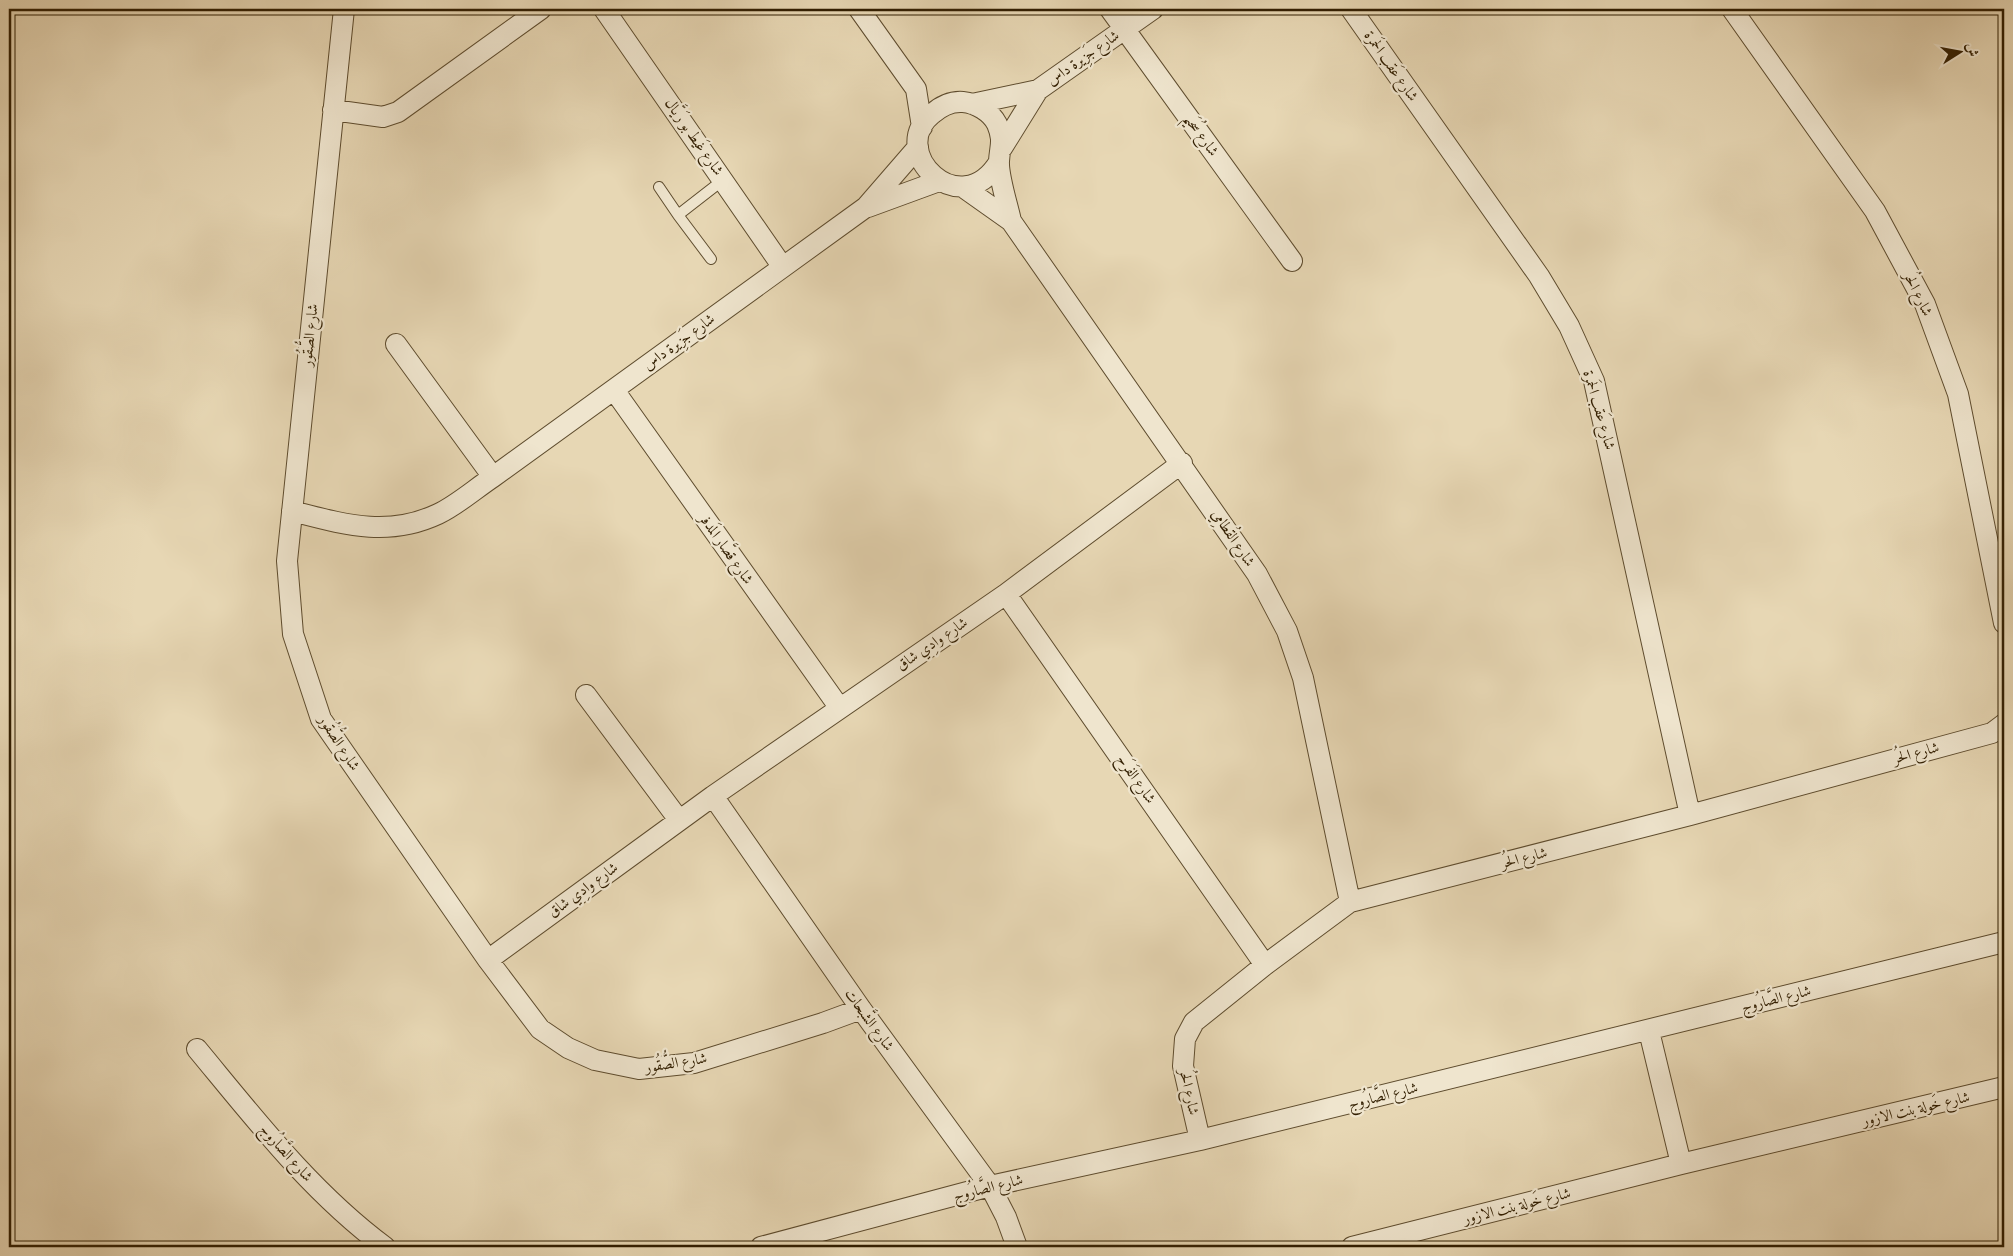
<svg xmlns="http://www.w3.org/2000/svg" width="2013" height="1256" viewBox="0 0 2013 1256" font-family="'IM FELL Double Pica',Amiri,serif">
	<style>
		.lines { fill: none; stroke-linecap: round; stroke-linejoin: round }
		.lane-casing { stroke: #5e4c2e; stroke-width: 12 }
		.street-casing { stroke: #5e4c2e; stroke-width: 22 }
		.lane { stroke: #efe5ce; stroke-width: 10 }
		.street { stroke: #efe5ce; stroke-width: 20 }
		.labels { text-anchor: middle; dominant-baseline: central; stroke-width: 4.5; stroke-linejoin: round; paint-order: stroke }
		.street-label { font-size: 15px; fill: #311e01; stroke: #efe5ce }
	</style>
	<rect width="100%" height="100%" fill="#e7d7b4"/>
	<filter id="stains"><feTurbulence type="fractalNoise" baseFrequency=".004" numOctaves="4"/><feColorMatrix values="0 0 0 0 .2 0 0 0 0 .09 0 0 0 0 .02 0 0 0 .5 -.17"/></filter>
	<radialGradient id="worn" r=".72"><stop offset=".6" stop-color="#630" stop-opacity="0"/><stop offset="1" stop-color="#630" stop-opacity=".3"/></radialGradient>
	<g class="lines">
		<defs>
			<path id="lane" d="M 659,187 L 678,215 L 723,180
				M 678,215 L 711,259"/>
			<path id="street" d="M 344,9 L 287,561 L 293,634 L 321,719 L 488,960 L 540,1029 L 568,1048 L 595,1060 L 639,1069 L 694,1063 L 823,1023 L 861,1009
				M 604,9 L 782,266
				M 859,9 L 916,89 L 922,127
				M 1110,9 L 1292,261
				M 1351,9 L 1539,276 L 1569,326 L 1594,381 L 1690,815
				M 1732,9 L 1875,211 L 1925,304 L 1958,394 L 2004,623
				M 972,104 L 1038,90
				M 333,110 L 383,117 L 398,112 L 541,9
				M 1002,148 L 1038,90 L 1153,9
				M 999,162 C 960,225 886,151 932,114 C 941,106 951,101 963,102 C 976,103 991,112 997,124 C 1004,141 1000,145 999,161 C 998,176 1008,206 1011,221
				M 963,187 L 1011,221 L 1257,574 L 1287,631 L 1303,678 L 1350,902
				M 868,207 L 939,181
				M 396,344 L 493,477
				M 614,390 L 839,707
				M 292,511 C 343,524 387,538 438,514 C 457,505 475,489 493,477 L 866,207 L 918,147
				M 1006,594 L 1265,965
				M 586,695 L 679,820
				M 713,796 L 861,1009 L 990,1186 L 1006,1217 L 1017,1247
				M 488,960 L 713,796 L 1006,594 L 1182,463
				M 1649,1031 L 1681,1164
				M 197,1049 C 255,1119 311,1192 385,1247
				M 1200,1140 L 1183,1066 L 1185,1039 L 1194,1022 L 1265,965 L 1350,902 L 1690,815 L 1992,733 L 2004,724
				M 761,1247 L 990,1186 L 1200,1140 L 2004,942
				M 1352,1247 L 1681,1164 L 2004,1087"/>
		</defs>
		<use href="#lane" class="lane-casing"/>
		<use href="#street" class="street-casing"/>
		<use href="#lane" class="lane"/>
		<use href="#street" class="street"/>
	</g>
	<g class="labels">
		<g class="street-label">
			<text transform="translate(1083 58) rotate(-35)">شارع جَزِيرة داس</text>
			<text transform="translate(1391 66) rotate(55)">شارع عَقب الحَمرة</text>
			<text transform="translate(1201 135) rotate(54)">شارع سُحَيم</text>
			<text transform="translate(694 137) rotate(55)">شارع غَيط بو رَيَّال</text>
			<text transform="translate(1918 294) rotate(64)">شارع الحُر</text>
			<text transform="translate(310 335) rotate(-84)">شارع الصُّقُور</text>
			<text transform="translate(679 342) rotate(-36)">شارع جَزِيرة داس</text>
			<text transform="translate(1599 410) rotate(74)">شارع عَقب الحَمرة</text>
			<text transform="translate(1233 538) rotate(56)">شارع القُطامِي</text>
			<text transform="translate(726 549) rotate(55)">شارع قصَّار المَدفر</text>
			<text transform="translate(932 644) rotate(-34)">شارع وادِي شاق</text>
			<text transform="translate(339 743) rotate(57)">شارع الصُّقُور</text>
			<text transform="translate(1916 753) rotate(-15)">شارع الحُر</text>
			<text transform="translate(1136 779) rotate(55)">شارع الفَرَح</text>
			<text transform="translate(1524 858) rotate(-14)">شارع الحُر</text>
			<text transform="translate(583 890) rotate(-36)">شارع وادِي شاق</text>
			<text transform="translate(1776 999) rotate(-14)">شارع الصَّارُوج</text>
			<text transform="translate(869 1020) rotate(54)">شارع الشَّبحات</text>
			<text transform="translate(676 1063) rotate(-9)">شارع الصُّقُور</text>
			<text transform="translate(1189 1092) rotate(78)">شارع الحُر</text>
			<text transform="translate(1383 1096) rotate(-14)">شارع الصَّارُوج</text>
			<text transform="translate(1916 1109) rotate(-13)">شارع خَولة بنت الازور</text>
			<text transform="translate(286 1153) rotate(48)">شارع الصَّارُوج</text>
			<text transform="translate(988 1188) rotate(-14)">شارع الصَّارُوج</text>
			<text transform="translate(1517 1206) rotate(-14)">شارع خَولة بنت الازور</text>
		</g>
	</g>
	<rect width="2013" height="1256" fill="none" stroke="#e7d7b4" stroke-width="30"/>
	<rect x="10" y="10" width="1993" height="1236" fill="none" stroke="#311e01" stroke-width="2.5"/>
	<rect x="15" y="15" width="1983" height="1226" fill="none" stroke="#311e01"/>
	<g transform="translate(1960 52) rotate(79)" stroke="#efe5ce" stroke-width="4" paint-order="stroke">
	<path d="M0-4L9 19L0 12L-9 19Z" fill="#311e01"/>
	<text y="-8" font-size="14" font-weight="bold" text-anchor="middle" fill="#311e01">ش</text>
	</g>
	<rect width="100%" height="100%" filter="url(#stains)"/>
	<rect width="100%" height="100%" fill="url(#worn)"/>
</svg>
